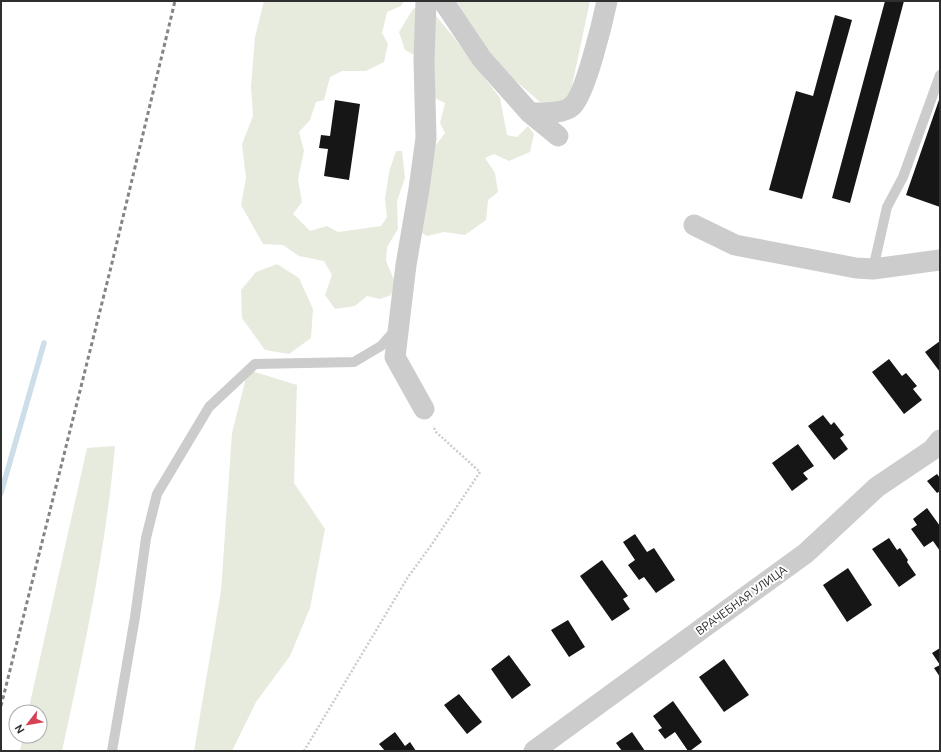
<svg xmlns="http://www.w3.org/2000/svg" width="941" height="752" viewBox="0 0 941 752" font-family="Ubuntu,sans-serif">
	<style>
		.green { fill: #e6ebde }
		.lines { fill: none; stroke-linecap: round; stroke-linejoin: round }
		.stream { stroke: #ccdfe9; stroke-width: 5.5 }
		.building { fill: #161616 }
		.path { stroke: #ccc; stroke-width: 2.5; stroke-dasharray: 2 2; stroke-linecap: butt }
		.service { stroke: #ccc; stroke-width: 10 }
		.minor { stroke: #ccc; stroke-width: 21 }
		.rail { stroke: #848484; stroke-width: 3; stroke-dasharray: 4 3; stroke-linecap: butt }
		.labels { text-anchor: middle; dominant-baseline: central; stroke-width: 4; stroke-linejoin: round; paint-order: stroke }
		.street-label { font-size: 12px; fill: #2f2f2f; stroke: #fff }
	</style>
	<rect width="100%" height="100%" fill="#fff"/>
	<path class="green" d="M 264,1 L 404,1 L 401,6 L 387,12 L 382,33 L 388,44 L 384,62 L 366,71 L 342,71 L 330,77 L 324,100 L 316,102 L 310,120 L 299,132 L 304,151 L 298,179 L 302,202 L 293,214 L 310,231 L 327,226 L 338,232 L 381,226 L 387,217 L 385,199 L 389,172 L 396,151 L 402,151 L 405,178 L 397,201 L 398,229 L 387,247 L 386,261 L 395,282 L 391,295 L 380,299 L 367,296 L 355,306 L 335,309 L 325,295 L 332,275 L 324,261 L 299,256 L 283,245 L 263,244 L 241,205 L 246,178 L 242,144 L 253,116 L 251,86 L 255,37 Z
		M 456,1 L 590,1 L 570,95 L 559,104 L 540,102 L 509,75 L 483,44 Z
		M 426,4 L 452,35 L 500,98 L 507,135 L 517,137 L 528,126 L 534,134 L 530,152 L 509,161 L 494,154 L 485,158 L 495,173 L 498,192 L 488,200 L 486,220 L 465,235 L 444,232 L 427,236 L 417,230 L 426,158 L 445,133 L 440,123 L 445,103 L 427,94 L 422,59 L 405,50 L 399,32 L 413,9 Z
		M 277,264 L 299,278 L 313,309 L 311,338 L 289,354 L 265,350 L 242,318 L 241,290 L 256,272 Z
		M 248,370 L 297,385 L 294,483 L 325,529 L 310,608 L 290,656 L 256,702 L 232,751 L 194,751 L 221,591 L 232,433 Z
		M 115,446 C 106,549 84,650 62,751 L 20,751 L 23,736 L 40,736 L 40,712 L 28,712 L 87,448 Z"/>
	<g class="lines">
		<path class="stream" d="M 1,493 L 44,343"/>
	</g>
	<path class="building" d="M 885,1 L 904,1 L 850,203 L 832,198 Z
		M 835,15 L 852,20 L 802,199 L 769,190 L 796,91 L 813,96 Z
		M 940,97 L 940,207 L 906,195 Z
		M 335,100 L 360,104 L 349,180 L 324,176 L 328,149 L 319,148 L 321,135 L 330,136 Z
		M 940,341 L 940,372 L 925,352 Z
		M 889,359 L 902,376 L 906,373 L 917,386 L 913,389 L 922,400 L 904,414 L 872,372 Z
		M 823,415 L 831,425 L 834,422 L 844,435 L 840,438 L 848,449 L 834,460 L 808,426 Z
		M 798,444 L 814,466 L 803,473 L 808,479 L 792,491 L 772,463 Z
		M 937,474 L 940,478 L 940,491 L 937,493 L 927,481 Z
		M 927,508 L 940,526 L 940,551 L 933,541 L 924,547 L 911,529 L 917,525 L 913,519 Z
		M 635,534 L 647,552 L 654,548 L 675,580 L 656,593 L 644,577 L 639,580 L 628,565 L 635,560 L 623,542 Z
		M 889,538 L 897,550 L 900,548 L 908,560 L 907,562 L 916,575 L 899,587 L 872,549 Z
		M 602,560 L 628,596 L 623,599 L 630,609 L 612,621 L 580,576 Z
		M 848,568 L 872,605 L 847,622 L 823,585 Z
		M 568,620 L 585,647 L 569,657 L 551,630 Z
		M 940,648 L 940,677 L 934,668 L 940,665 L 932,653 Z
		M 509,655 L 531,685 L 512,699 L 491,669 Z
		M 724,659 L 749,695 L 724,712 L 699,677 Z
		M 459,694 L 482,722 L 467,734 L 444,705 Z
		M 673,701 L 702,742 L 690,751 L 688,751 L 675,732 L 665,739 L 658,730 L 662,728 L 653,716 Z
		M 395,732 L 405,746 L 410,742 L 416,751 L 385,751 L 379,744 Z
		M 632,732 L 645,751 L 622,751 L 616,743 Z"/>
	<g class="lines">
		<path class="path" d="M 304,751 L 408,577 L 432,544 L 480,472 L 436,432 L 433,426"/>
		<path class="service" d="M 873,269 L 887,207 L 903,177 L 940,75
			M 112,751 L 135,617 L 146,538 L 157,494 L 209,407 L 255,364 L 354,362 L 381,346 L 396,329"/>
		<path class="minor" d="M 443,1 L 482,59 L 530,113 L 558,136
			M 530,113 C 541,113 564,114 572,106 C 585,96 603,20 607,1
			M 694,225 L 735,245 L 856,268 L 873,269 L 940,260
			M 424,409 L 395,357 L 406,265 L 419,189 L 426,138 L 424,61 L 426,1
			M 534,751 L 806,553 L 877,487 L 932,450 L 940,440"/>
		<path class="rail" d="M 1,706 L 111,267 L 175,1"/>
	</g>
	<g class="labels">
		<g class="street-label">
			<text transform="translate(741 600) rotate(-36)">ВРАЧЕБНАЯ УЛИЦА</text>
		</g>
	</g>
	<rect width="941" height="752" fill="none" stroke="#2f2f2f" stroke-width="4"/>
	<g transform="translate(28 724) rotate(239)"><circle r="19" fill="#ffffff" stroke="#acacac"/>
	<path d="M0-3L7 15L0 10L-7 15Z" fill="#d64253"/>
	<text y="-6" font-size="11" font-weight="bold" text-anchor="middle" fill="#2f2f2f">N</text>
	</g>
</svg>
